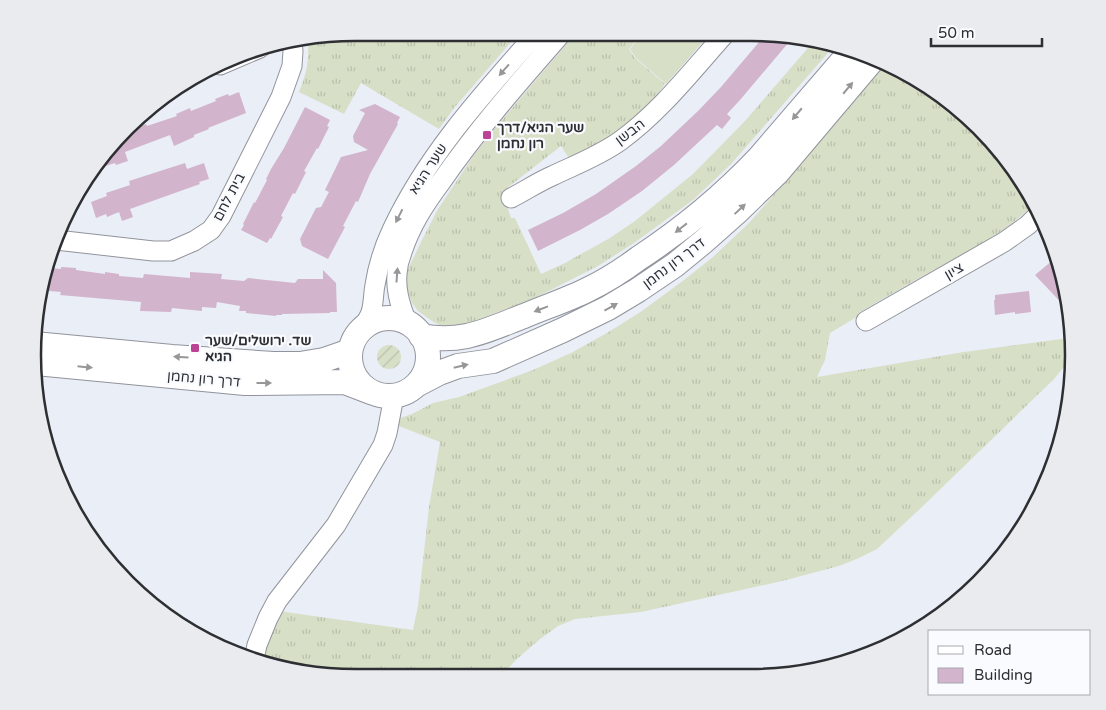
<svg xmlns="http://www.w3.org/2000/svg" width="1106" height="710" viewBox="0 0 1106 710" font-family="'Varela Round',Heebo,sans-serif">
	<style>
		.grass { fill: url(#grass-tufts) }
		.park { fill: #d8dfc7 }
		.garden { fill: url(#garden-furrows) }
		.building { fill: #d2b4cd }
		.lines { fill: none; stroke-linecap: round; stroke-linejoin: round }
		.minor-casing { stroke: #91949c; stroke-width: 21 }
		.major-casing { stroke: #91949c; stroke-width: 26 }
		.minor { stroke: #fff; stroke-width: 19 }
		.major { stroke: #fff; stroke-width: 24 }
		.oneway { fill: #969799 }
		.poi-dot { fill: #bc4296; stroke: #fafbff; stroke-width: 2 }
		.labels { text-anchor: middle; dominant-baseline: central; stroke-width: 4.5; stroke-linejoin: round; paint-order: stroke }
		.poi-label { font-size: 14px; font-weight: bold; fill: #2e2f33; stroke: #fafbff; text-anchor: start }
		.street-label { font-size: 14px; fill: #2e2f33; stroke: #fafbff }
		.rim { fill: none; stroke: #2e2f33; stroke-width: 2.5 }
	</style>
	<defs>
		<pattern id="grass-tufts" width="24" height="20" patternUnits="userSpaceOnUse" patternTransform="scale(1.25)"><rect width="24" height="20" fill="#d8dfc7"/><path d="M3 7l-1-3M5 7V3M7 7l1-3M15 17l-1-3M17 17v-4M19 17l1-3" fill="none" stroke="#bac0ab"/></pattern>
		<pattern id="garden-furrows" width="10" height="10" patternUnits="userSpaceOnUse" patternTransform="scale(1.25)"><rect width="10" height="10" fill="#d8dfc7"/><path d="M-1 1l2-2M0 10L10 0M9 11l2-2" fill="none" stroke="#bac0ab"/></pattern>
	</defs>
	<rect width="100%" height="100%" fill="#eaeef7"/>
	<path class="grass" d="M 355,33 L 518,34 L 454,108 L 439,129 L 361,83 L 344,114 L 299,92 C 307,72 309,62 308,40 Z
		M 575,34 L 641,34 L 629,49 L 634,57 L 665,84 L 651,103 L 600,144 L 569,158 L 561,146 L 502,192 L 511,218 L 515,218 L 541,274 L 563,264 L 610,238 L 635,221 L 693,174 L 745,121 L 814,41 L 834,46 L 731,164 L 693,200 L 634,243 L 598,266 L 535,298 L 458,327 L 439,325 L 432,321 L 418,311 L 412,303 L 406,286 L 406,277 L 409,267 L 422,240 L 438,209 L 474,155 L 501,121 Z
		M 885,63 L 948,99 L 1030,194 L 1034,204 C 1007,231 974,248 941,266 C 914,281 887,296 860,312 L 860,315 L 830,333 L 825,360 L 817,377 L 964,352 L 1069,338 L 1067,363 L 1054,379 L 924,505 L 877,549 L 859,558 L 839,566 L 782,581 L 641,612 L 575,619 L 558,626 L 540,639 L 518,658 L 501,676 L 313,675 L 259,660 L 278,611 L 413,630 L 418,606 L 429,507 L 440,442 L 396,425 L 397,419 L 412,414 L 433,403 L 459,397 L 533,370 L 571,353 L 607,333 L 642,311 L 684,280 L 713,257 L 749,223 L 786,181 Z"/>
	<path class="park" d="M 642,34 L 709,35 L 666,84 L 635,57 L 630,49 Z"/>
	<path class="garden" d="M377 357a12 12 0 1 1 24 0a12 12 0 1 1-24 0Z"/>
	<path class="building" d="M 765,35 L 794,36 L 740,100 L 727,114 L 731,118 L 722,129 L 717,125 L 674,165 L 642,191 L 608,214 L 580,230 L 538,251 L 528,230 L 563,213 L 596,194 L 636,166 L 661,146 L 698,111 L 721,87 Z
		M 239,92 L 246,113 L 208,128 L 209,129 L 194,135 L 194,137 L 174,146 L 170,135 L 125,152 L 128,161 L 116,165 L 115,163 L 93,170 L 99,159 L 129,131 L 146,124 L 147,126 L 177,116 L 176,114 L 190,108 L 191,111 L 216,101 L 215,99 L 228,94 L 229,96 Z
		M 375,104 L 400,117 L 397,123 L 398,124 L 370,174 L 358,202 L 356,201 L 343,226 L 345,227 L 328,259 L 302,246 L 300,239 L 316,208 L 321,207 L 329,192 L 325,190 L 341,157 L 368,150 L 354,142 L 353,136 L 365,113 L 359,110 Z
		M 305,107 L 330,120 L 327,126 L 329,127 L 318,149 L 317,148 L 304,171 L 306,172 L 295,194 L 293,193 L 281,216 L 283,217 L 271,239 L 270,238 L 267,243 L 241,230 L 244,225 L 243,224 L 254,202 L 255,203 L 267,180 L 266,179 L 271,169 L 284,148 Z
		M 185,163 L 187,169 L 204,163 L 209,179 L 199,182 L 200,184 L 130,209 L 133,217 L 122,221 L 119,212 L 107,217 L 106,214 L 96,218 L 91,202 L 107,196 L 106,193 L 130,185 L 129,181 Z
		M 1053,260 L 1068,305 L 1071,313 L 1035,275 Z
		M 61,267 L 76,268 L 76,270 L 105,274 L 105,272 L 119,274 L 119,276 L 143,278 L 144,274 L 190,278 L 190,272 L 222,274 L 221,279 L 244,281 L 248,278 L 295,283 L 298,279 L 323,279 L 323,270 L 336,283 L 337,312 L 330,312 L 330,313 L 282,314 L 282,315 L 276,315 L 276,316 L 246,313 L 246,311 L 239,311 L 240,306 L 217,302 L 216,308 L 202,307 L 202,311 L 172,308 L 171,312 L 140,311 L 141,302 L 60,295 L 61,292 L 49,291 L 51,268 L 61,269 Z
		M 1029,291 L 1031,312 L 1015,314 L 1015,312 L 995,315 L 994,300 L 995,300 L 995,295 Z"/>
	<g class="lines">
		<defs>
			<path id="minor" d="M 220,65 L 260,48
				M 511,198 C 525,191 538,182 552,176 C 575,165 599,156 620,141 C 660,112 691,72 724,35
				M 56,240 L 153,251 L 171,251 L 194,241 L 211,230 L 221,216 L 281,97 L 292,66 L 293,51 L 292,43
				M 866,321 L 1004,242 L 1028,225 L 1038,215
				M 407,323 C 400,305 394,286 398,267 C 398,262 401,257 402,252 C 411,225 424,205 441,182 C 477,130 519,82 561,34
				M 363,328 C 365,324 368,319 370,315 C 374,306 373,295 375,285 C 378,266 384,247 392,230 C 427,155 482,95 536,34
				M 254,659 L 257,645 L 268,618 L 277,601 L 336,525 L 383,445 L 387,433 L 394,396"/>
			<path id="major" d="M350 357a39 39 0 1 1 78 0a39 39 0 1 1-78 0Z
				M 421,336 C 462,344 487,330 524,316 C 545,307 567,300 587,290 C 606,281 623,270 639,258 C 683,229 723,196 759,158 L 851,51
				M 34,344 L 172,357 L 273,364 L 300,364 L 324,360 L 350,351
				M 36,363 L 245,383 L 345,382 L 371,392
				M 416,385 L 439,373 L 458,366 L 493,361 L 563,330 L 608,308 L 638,290 L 675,265 L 703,242 L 738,211 L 777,173 L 875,57"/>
		</defs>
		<use href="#minor" class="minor-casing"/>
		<use href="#major" class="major-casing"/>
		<use href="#minor" class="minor"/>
		<use href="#major" class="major"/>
	</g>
	<defs><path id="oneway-solid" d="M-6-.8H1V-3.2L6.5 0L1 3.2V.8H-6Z" transform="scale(1.25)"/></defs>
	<g class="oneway">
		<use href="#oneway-solid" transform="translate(504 70) rotate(131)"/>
		<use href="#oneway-solid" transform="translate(848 88) rotate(-50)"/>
		<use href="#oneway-solid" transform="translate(797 114) rotate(130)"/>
		<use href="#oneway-solid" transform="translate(740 209) rotate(-43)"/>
		<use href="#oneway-solid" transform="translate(399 216) rotate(117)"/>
		<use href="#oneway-solid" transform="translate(681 228) rotate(142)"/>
		<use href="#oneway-solid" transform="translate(397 275) rotate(-86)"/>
		<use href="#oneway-solid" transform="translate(611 307) rotate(-29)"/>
		<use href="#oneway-solid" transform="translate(541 309) rotate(159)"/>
		<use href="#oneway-solid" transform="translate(181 357) rotate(-176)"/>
		<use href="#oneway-solid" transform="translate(461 366) rotate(-13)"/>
		<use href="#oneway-solid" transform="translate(85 367) rotate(6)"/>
		<use href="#oneway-solid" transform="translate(264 383)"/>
	</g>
	<g class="poi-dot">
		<rect x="482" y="130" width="10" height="10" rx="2.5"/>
		<rect x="190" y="343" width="10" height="10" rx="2.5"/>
	</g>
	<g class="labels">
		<g class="poi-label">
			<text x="497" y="127">שער הגיא/דרך<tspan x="497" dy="16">רון נחמן</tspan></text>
			<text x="205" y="340">שד. ירושלים/שער<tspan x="205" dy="16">הגיא</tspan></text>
		</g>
		<g class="street-label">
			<text transform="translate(630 132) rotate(-37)">הבשן</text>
			<text transform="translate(428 169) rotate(-57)">שער הגיא</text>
			<text transform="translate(229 197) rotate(-62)">בית לחם</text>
			<text transform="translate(674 263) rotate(-37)">דרך רון נחמן</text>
			<text transform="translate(954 271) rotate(-30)">ציון</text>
			<text transform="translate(204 379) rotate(5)">דרך רון נחמן</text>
		</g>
	</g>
	<path d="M0 0H1106V710H0ZM355 41H751A314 314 0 0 1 1065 355V355A314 314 0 0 1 751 669H355A314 314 0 0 1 41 355V355A314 314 0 0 1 355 41Z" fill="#eaebef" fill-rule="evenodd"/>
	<path class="rim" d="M355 41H751A314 314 0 0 1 1065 355V355A314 314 0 0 1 751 669H355A314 314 0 0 1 41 355V355A314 314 0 0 1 355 41Z"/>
	<rect x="928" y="630" width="162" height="65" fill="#fafbff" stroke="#a8a9ad"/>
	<rect x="938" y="646" width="25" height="8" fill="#ffffff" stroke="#a8a9ad"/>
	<text x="974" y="655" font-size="15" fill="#2e2f33">Road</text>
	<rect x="938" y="668" width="25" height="15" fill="#d2b4cd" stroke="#a8a9ad"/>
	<text x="974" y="680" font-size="15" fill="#2e2f33">Building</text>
	<path d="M931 38v8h111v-8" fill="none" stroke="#2e2f33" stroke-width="2.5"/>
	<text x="938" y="38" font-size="15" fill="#2e2f33" stroke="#fafbff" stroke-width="4" paint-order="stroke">50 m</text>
</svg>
